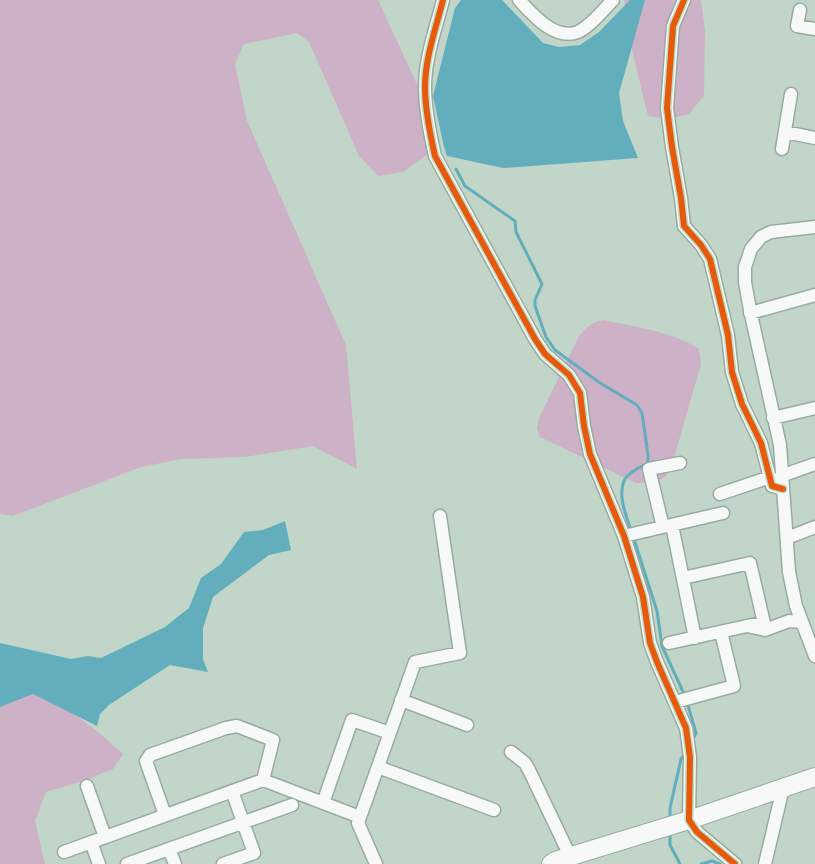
<svg xmlns="http://www.w3.org/2000/svg" width="815" height="864" viewBox="0 0 815 864" font-family="'DejaVu Sans',sans-serif">
	<style>
		.green { fill: #cdb1c6 }
		.water { fill: #62aebc }
		.lines { fill: none; stroke-linecap: round; stroke-linejoin: round }
		.stream { stroke: #62aebc; stroke-width: 3 }
		.street-casing { stroke: #9aaaa0; stroke-width: 15 }
		.secondary-casing { stroke: #9aaaa0; stroke-width: 20 }
		.street { stroke: #f6f9f7; stroke-width: 12 }
		.secondary { stroke: #f6f9f7; stroke-width: 18 }
		.cycleway-casing { stroke: #b9dec7; stroke-width: 9 }
		.cycleway { stroke: #e8590c; stroke-width: 6 }
	</style>
	<rect width="100%" height="100%" fill="#c1d6c9"/>
	<path class="green" d="M 0,0 L 378,0 L 432,117 L 427,155 L 403,172 L 378,176 L 359,156 L 309,42 L 297,33 L 244,44 L 235,64 L 247,121 L 346,345 L 357,469 L 313,446 L 245,457 L 182,459 L 141,467 L 13,516 L 0,514 Z
		M 624,0 L 701,0 L 705,30 L 704,96 L 689,114 L 669,119 L 648,116 L 632,50 Z
		M 603,320 C 635,327 671,331 699,349 L 701,364 L 672,465 L 666,476 L 657,482 L 636,483 L 540,437 L 537,428 L 539,418 L 579,336 C 586,328 592,322 603,320 Z
		M 31,694 C 67,703 96,730 123,754 L 113,769 L 83,781 L 46,792 L 35,821 L 45,864 L 0,864 L 0,705 Z"/>
	<path class="water" d="M 461,0 L 502,0 L 543,43 L 559,47 L 580,45 L 599,32 L 630,0 L 645,0 L 619,93 L 623,121 L 638,158 L 503,168 L 447,156 L 444,147 L 433,96 L 455,8 Z
		M 285,521 L 291,550 L 269,555 L 213,597 L 203,628 L 203,659 L 208,672 L 170,665 L 109,705 L 100,714 L 97,726 L 33,694 L 0,707 L 0,643 L 71,659 L 88,656 L 101,658 L 165,627 L 189,608 L 201,578 L 221,564 L 244,532 L 263,530 Z"/>
	<g class="lines">
		<path class="stream" d="M 456,169 L 465,186 L 515,221 L 516,232 L 542,284 L 535,300 L 535,306 L 546,337 L 555,350 L 600,383 L 637,405 L 642,413 L 648,455 L 648,463 C 640,467 629,472 625,479 C 617,494 626,516 631,530
			M 633,536 L 657,611 L 662,646 L 685,696
			M 687,702 L 696,733 L 692,741
			M 670,819 L 670,808 L 681,759 L 685,753
			M 670,833 L 670,845 L 680,864
			M 701,864 L 712,861 L 720,864"/>
		<defs>
			<path id="street" d="M 443,0 C 436,28 425,58 425,87 C 425,110 430,134 435,156 L 535,339 L 545,354 L 569,375 L 580,393 L 584,426 L 590,454 L 624,536 L 643,597 L 650,643 L 657,662 L 686,728 L 690,757 L 689,820 L 697,832 L 735,864
				M 519,0 C 533,15 555,41 578,32 C 591,26 603,10 613,0
				M 684,0 L 673,26 L 667,108 L 672,147 L 681,198 L 684,226 L 701,245 L 710,259 L 728,335 L 732,372 L 742,404 L 761,443 L 772,486 L 783,489
				M 800,10 L 797,26 L 815,29
				M 785,132 L 815,138
				M 782,149 L 791,94
				M 815,227 L 771,232 L 761,237 L 751,249 L 745,267 L 745,282 L 750,310 L 780,445 L 789,572 L 796,606 L 815,656
				M 750,313 L 815,295
				M 773,418 L 815,408
				M 781,476 L 815,464
				M 720,494 L 770,477
				M 672,525 L 695,638
				M 663,527 L 649,469 L 680,463
				M 624,536 L 723,513
				M 787,538 L 815,527
				M 683,578 L 750,563 L 764,623 L 747,626
				M 669,643 L 747,626 L 765,630 L 789,621 L 802,622
				M 401,700 L 467,725
				M 675,702 L 734,686 L 721,632
				M 511,752 L 525,763 L 529,770 L 570,856
				M 378,767 L 494,810
				M 87,786 L 105,837
				M 323,803 L 352,720 L 390,733
				M 165,815 L 146,761 L 150,755 L 226,728 L 237,726 L 273,740 L 263,780
				M 91,842 L 99,864
				M 169,849 L 175,864
				M 64,852 L 263,780 L 360,817
				M 127,864 L 292,805
				M 223,864 L 254,853 L 232,791
				M 376,864 L 358,823 L 415,662 L 460,653 L 440,516
				M 765,864 L 783,788"/>
			<path id="secondary" d="M 551,864 L 555,861 L 689,820 L 815,777"/>
		</defs>
		<use href="#street" class="street-casing"/>
		<use href="#secondary" class="secondary-casing"/>
		<use href="#street" class="street"/>
		<use href="#secondary" class="secondary"/>
		<defs>
			<path id="cycleway" d="M 443,0 C 436,28 425,58 425,87 C 425,110 430,134 435,156 L 535,339 L 545,354 L 569,375 L 580,393 L 584,426 L 590,454 L 624,536 L 643,597 L 650,643 L 657,662 L 686,728 L 690,757 L 689,820 L 697,832 L 735,864
				M 684,0 L 673,26 L 667,108 L 672,147 L 681,198 L 684,226 L 701,245 L 710,259 L 728,335 L 732,372 L 742,404 L 761,443 L 772,486 L 783,489"/>
		</defs>
		<use href="#cycleway" class="cycleway-casing"/>
		<use href="#cycleway" class="cycleway"/>
	</g>
</svg>
